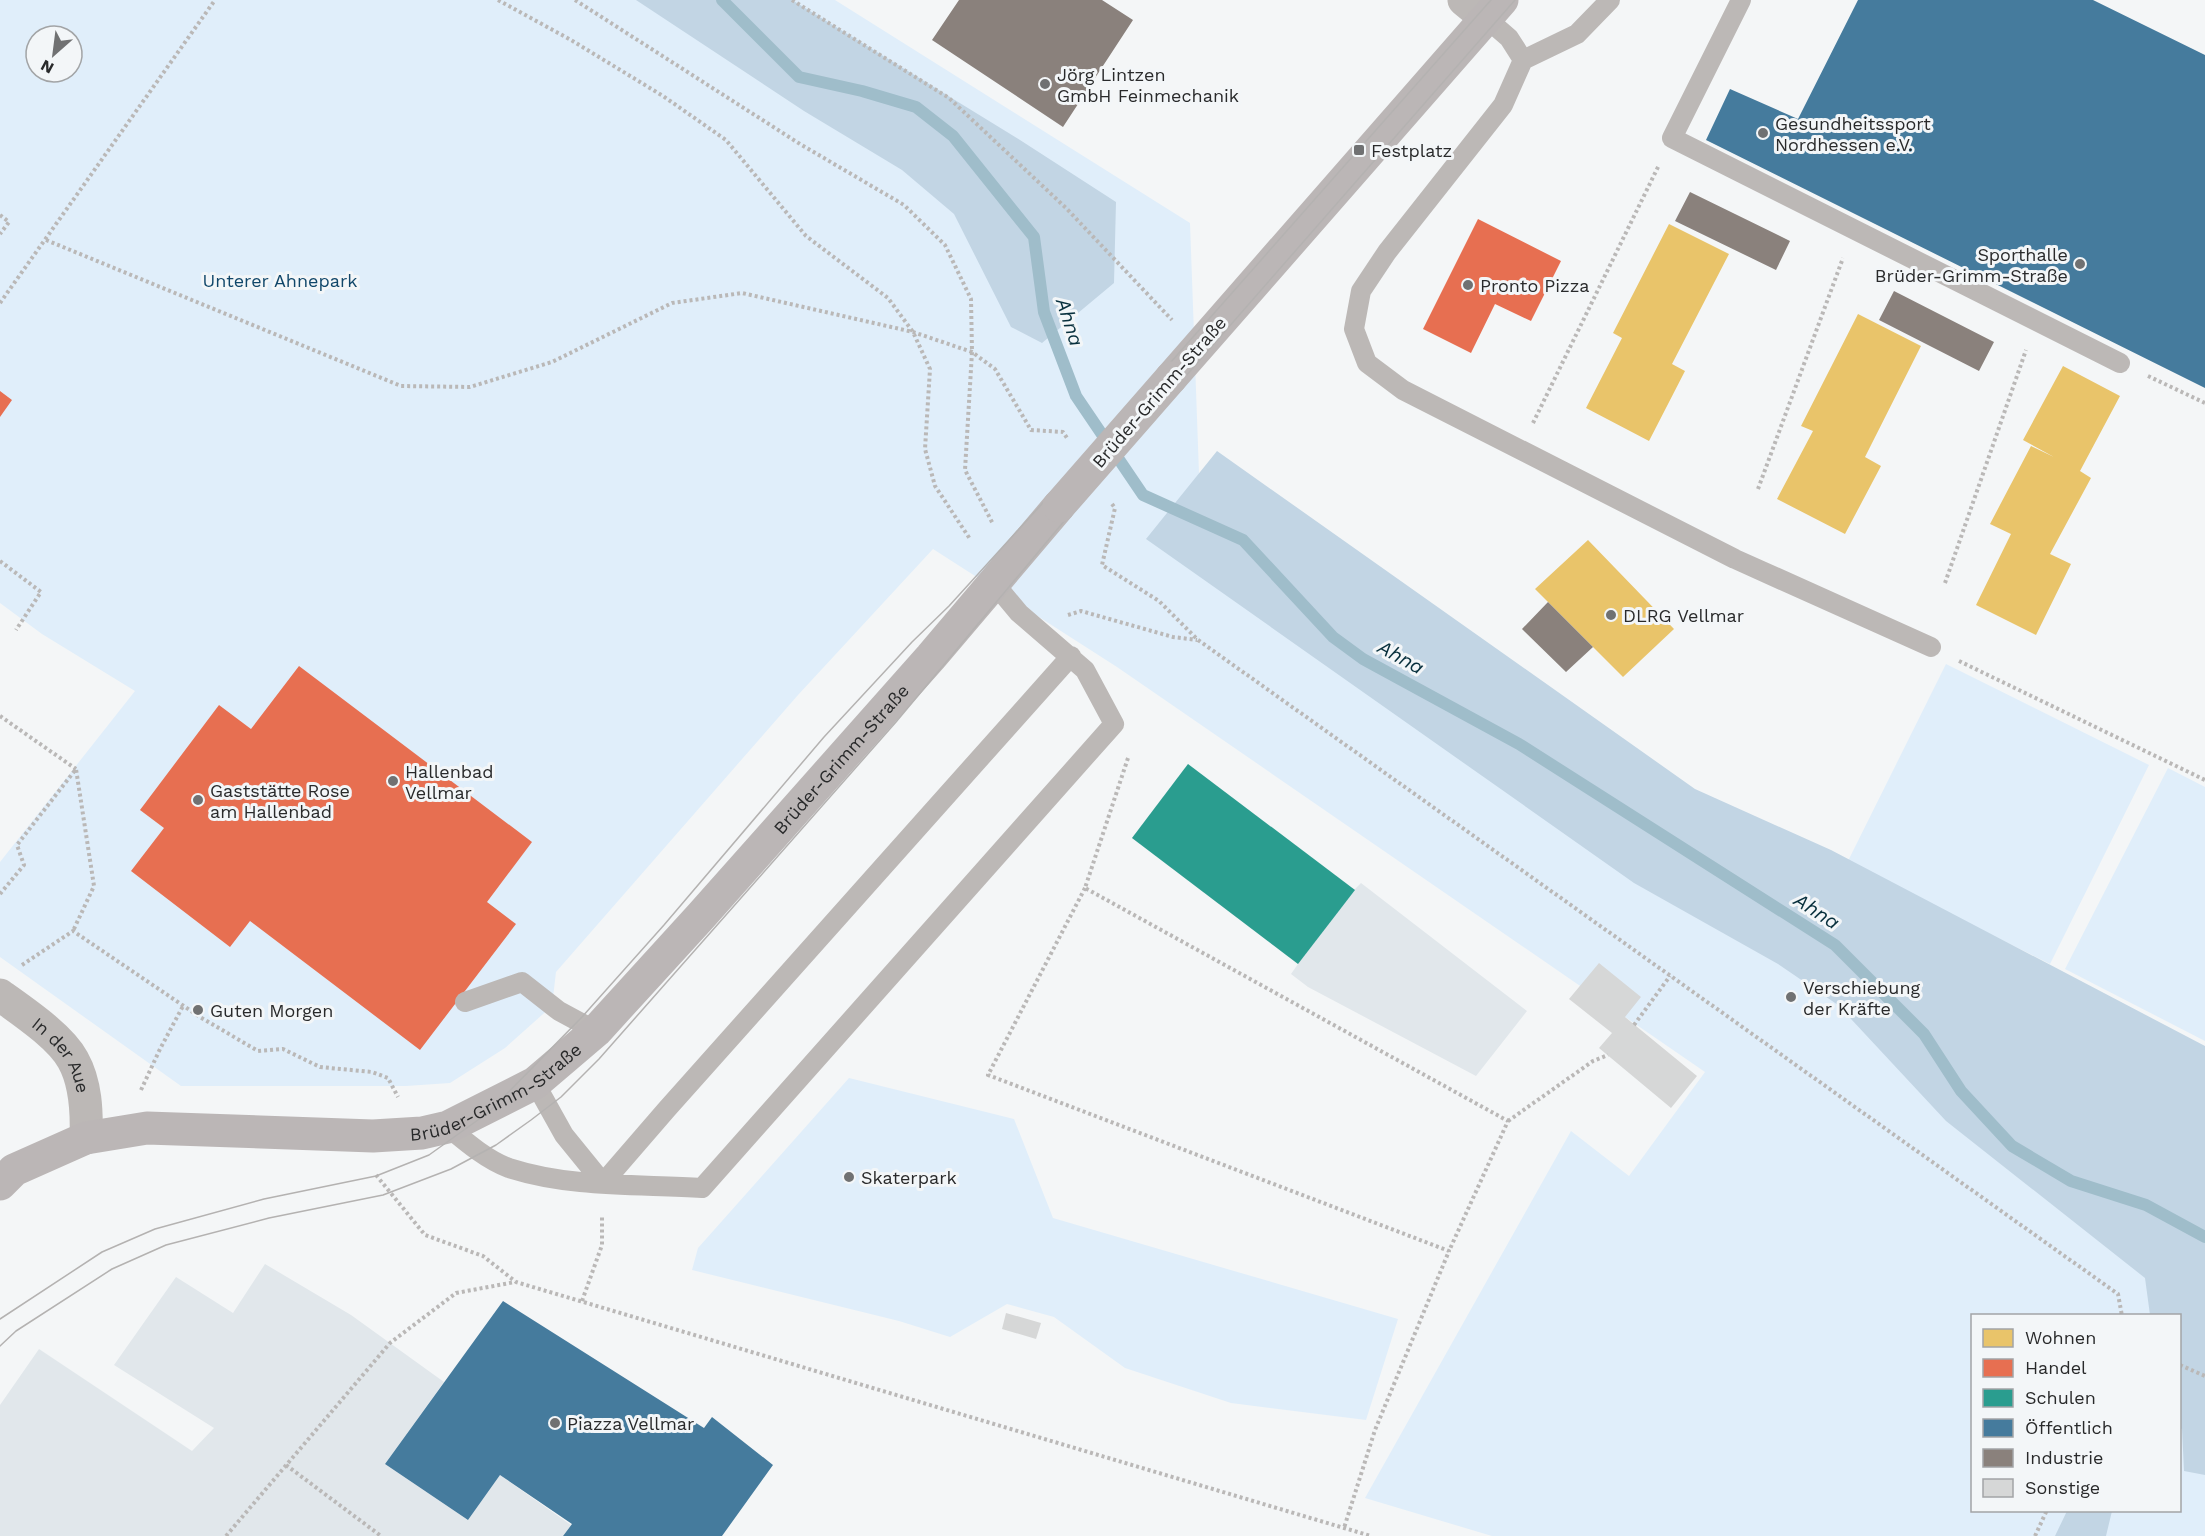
<svg xmlns="http://www.w3.org/2000/svg" width="2205" height="1536" viewBox="0 0 2205 1536" font-family="'Work Sans',sans-serif">
	<style>
		.built { fill: #e1e7eb }
		.green { fill: #e0eefa; fill-rule: evenodd }
		.forest { fill: #c2d5e4 }
		.homes { fill: #e9c46a }
		.shops { fill: #e76f51 }
		.schools { fill: #2a9d8f }
		.public { fill: #457b9d }
		.industry { fill: #8a817c }
		.lines { fill: none; stroke-linecap: round; stroke-linejoin: round }
		.stream { stroke: #9fbdca; stroke-width: 12 }
		.building { fill: #d6d7d7 }
		.path { stroke: #bab8b7; stroke-width: 4; stroke-dasharray: 3 3; stroke-linecap: butt }
		.lane { stroke: #bcb8b6; stroke-width: 20 }
		.street { stroke: #bcb8b6; stroke-width: 33 }
		.secondary { stroke: #bbb6b6; stroke-width: 33 }
		.tram { stroke: #b4b2b1; stroke-width: 1.5 }
		.secondary-bridge { stroke: #bbb6b6; stroke-width: 33 }
		.poi-dot { fill: #707172; stroke: #f3f6f8; stroke-width: 2 }
		.labels { text-anchor: middle; dominant-baseline: central; stroke-width: 6; stroke-linejoin: round; paint-order: stroke }
		.poi-label { font-size: 18px; fill: #292a2b; stroke: #f3f6f8; text-anchor: start }
		.park-label { font-size: 18px; fill: #11476a; stroke: #f3f6f8 }
		.street-label { font-size: 18px; fill: #292a2b; stroke: #f3f6f8 }
		.water-label { font-size: 20px; font-style: italic; fill: #08303d; stroke: #f3f6f8 }
	</style>
	<rect width="100%" height="100%" fill="#f4f6f7"/>
	<path class="built" d="M 1188,764 L 1354,890 L 1361,883 L 1527,1011 L 1476,1076 L 1308,987 L 1291,974 L 1298,964 L 1132,838 Z
		M 265,1264 L 351,1315 L 444,1382 L 385,1464 L 468,1520 L 500,1475 L 571,1525 L 563,1536 L 0,1536 L 0,1405 L 39,1349 L 192,1451 L 214,1428 L 114,1365 L 176,1277 L 233,1313 Z"/>
	<path class="green" d="M 0,0 L 835,0 L 1190,223 L 1199,473 L 1676,804 L 2205,1088 L 2205,1536 L 1492,1536 L 1365,1498 L 1571,1131 L 1629,1176 L 1705,1072 L 1117,667 L 933,549 L 798,695 L 556,972 L 552,1006 L 505,1048 L 450,1083 L 406,1086 L 181,1086 L 0,957 L 0,862 L 135,691 L 42,634 L 0,603 ZM 36,36 L 72,36 L 72,72 L 36,72 ZM 1972,1316 L 2180,1316 L 2180,1510 L 1972,1510 Z
		M 1946,664 L 2149,765 L 2050,964 L 1847,863 Z
		M 2168,768 L 2205,787 L 2205,1041 L 2065,969 Z
		M 849,1078 L 1014,1119 L 1053,1218 L 1398,1319 L 1366,1420 L 1231,1403 L 1125,1368 L 1054,1317 L 1007,1304 L 950,1337 L 899,1321 L 692,1270 L 698,1248 Z"/>
	<path class="forest" d="M 636,0 L 792,0 L 1020,140 L 1116,202 L 1114,283 L 1042,343 L 1011,327 L 954,214 L 902,170 L 804,111 Z
		M 1217,451 L 1695,789 L 1831,850 L 2205,1046 L 2205,1475 L 2184,1471 L 2182,1429 L 2180,1428 L 2180,1316 L 2150,1315 L 2145,1278 L 1946,1121 L 1838,1005 L 1778,964 L 1634,883 L 1146,539 Z
		M 2067,1511 L 2112,1511 L 2106,1536 L 2055,1536 Z"/>
	<path class="homes" d="M 1669,224 L 1729,254 L 1672,364 L 1685,371 L 1649,441 L 1586,408 L 1622,338 L 1613,333 Z
		M 1858,314 L 1921,346 L 1865,457 L 1881,466 L 1845,534 L 1777,499 L 1813,431 L 1801,426 Z
		M 2063,366 L 2120,396 L 2080,471 L 2091,478 L 2050,554 L 2071,564 L 2036,635 L 1976,605 L 2011,534 L 1990,524 L 2031,446 L 2054,457 L 2023,440 Z
		M 1588,540 L 1674,629 L 1623,677 L 1535,589 Z"/>
	<path class="shops" d="M 1478,219 L 1561,261 L 1531,321 L 1495,304 L 1471,353 L 1423,329 Z
		M 0,391 L 12,400 L 0,417 Z
		M 299,666 L 532,842 L 487,902 L 516,924 L 420,1050 L 250,921 L 230,947 L 131,871 L 164,828 L 140,810 L 219,705 L 251,729 Z"/>
	<path class="schools" d="M 1188,764 L 1355,890 L 1298,964 L 1132,838 Z"/>
	<path class="public" d="M 1858,0 L 2093,0 L 2205,55 L 2205,388 L 1706,140 L 1730,89 L 1798,119 Z
		M 503,1301 L 704,1428 L 712,1417 L 773,1465 L 722,1536 L 563,1536 L 572,1524 L 500,1475 L 468,1520 L 385,1464 Z"/>
	<path class="industry" d="M 959,0 L 1102,0 L 1133,20 L 1063,127 L 932,40 Z
		M 1690,192 L 1790,241 L 1776,270 L 1675,221 Z
		M 1894,291 L 1994,342 L 1979,371 L 1879,320 Z
		M 1548,602 L 1593,647 L 1566,672 L 1522,629 Z"/>
	<g class="lines">
		<path class="stream" d="M 722,0 L 799,77 L 862,91 L 916,107 L 953,136 L 1034,237 L 1044,312 L 1076,396 L 1143,495 L 1243,540 L 1333,637 L 1363,659 L 1519,744 L 1835,945 L 1924,1034 L 1961,1091 L 2012,1146 L 2071,1181 L 2146,1205 L 2205,1237"/>
	</g>
	<path class="building" d="M 1599,963 L 1641,997 L 1625,1017 L 1697,1076 L 1671,1108 L 1599,1048 L 1612,1033 L 1569,999 Z
		M 1006,1313 L 1041,1323 L 1036,1339 L 1002,1329 Z"/>
	<g class="lines">
		<path class="path" d="M 498,0 L 571,40 L 663,96 L 726,140 L 806,236 L 888,298 L 913,332 L 930,369 L 925,449 L 935,486 L 970,539
			M 575,0 L 800,144 L 904,205 L 945,245 L 971,299 L 972,352 L 965,470 L 993,524
			M 792,0 L 949,98 L 1066,208 L 1172,320
			M 0,215 L 9,222 L 0,234
			M 46,240 L 401,386 L 470,387 L 552,362 L 672,303 L 742,293 L 913,332 L 972,352 L 995,369 L 1031,430 L 1063,432 L 1067,438
			M 0,303 L 215,0
			M 2148,376 L 2205,403
			M 1533,423 L 1659,165
			M 1758,489 L 1843,258
			M 1112,504 L 1115,508 L 1102,565 L 1159,601 L 1198,640 L 2118,1294 L 2122,1316
			M 0,561 L 41,592 L 16,630
			M 1945,583 L 2026,350
			M 1068,615 L 1081,611 L 1173,637 L 1197,640
			M 1959,661 L 2205,780
			M 0,716 L 76,769
			M 1128,758 L 1085,888 L 1508,1121 L 1449,1251
			M 1085,888 L 988,1075 L 1449,1251 L 1375,1430 L 1344,1528
			M 0,894 L 24,865 L 17,845 L 76,769 L 94,886 L 73,931
			M 22,965 L 73,931 L 200,1017 L 258,1051 L 283,1049 L 320,1067 L 372,1072 L 388,1078 L 398,1097
			M 1634,1025 L 1670,976
			M 141,1090 L 160,1049 L 183,1006
			M 1508,1121 L 1593,1061 L 1608,1055
			M 376,1175 L 425,1235 L 483,1256 L 516,1282 L 1371,1536
			M 582,1301 L 602,1245 L 602,1215
			M 2180,1365 L 2205,1376
			M 286,1465 L 381,1536
			M 226,1536 L 390,1343 L 456,1293 L 515,1282
			M 2035,1536 L 2047,1510"/>
		<path class="lane" d="M 1741,0 L 1672,138 L 2120,363
			M 1486,18 L 1509,38 L 1523,60 L 1577,34 L 1610,0
			M 1523,60 L 1503,105 L 1387,252 L 1361,291 L 1354,329 L 1367,363 L 1403,390 L 1735,559 L 1931,647
			M 465,1002 L 522,982 L 559,1011 L 596,1031
			M 535,1083 L 564,1135 L 603,1183 L 667,1109 L 1071,656
			M 448,1127 C 466,1142 487,1160 509,1168 C 571,1188 639,1184 702,1188 L 1114,724 L 1085,670 L 1019,613 L 994,583"/>
		<g class="street">
			<path d="M 1464,0 L 1486,18"/>
			<path id="s1" d="M 0,995 C 22,1011 60,1036 73,1060 C 86,1083 87,1112 86,1138"/>
		</g>
		<g class="secondary">
			<path d="M 1171,378 L 1502,0"/>
			<path id="s2" d="M 0,1184 L 14,1170 L 86,1138 L 147,1128 L 373,1136 L 422,1133 L 448,1127 L 535,1083 L 596,1031 L 701,916 L 931,657 L 1059,506"/>
		</g>
		<path class="tram" d="M 0,1319 L 102,1252 L 155,1229 L 264,1199 L 376,1176 L 429,1155 L 489,1112 L 582,1017 L 664,925 L 824,737 L 912,642 L 949,606 L 1163,371 L 1491,0
			M 0,1346 L 16,1331 L 112,1269 L 166,1245 L 269,1218 L 383,1195 L 451,1169 L 496,1145 L 531,1120 L 561,1097 L 599,1059 L 896,722 L 1178,385 L 1515,0"/>
		<path class="secondary-bridge" d="M 1059,506 L 1171,378"/>
	</g>
	<g class="poi-dot">
		<circle cx="1045" cy="84" r="6"/>
		<circle cx="1763" cy="133" r="6"/>
		<rect x="1353" y="144" width="12" height="12" rx="3"/>
		<circle cx="2080" cy="264" r="6"/>
		<circle cx="1468" cy="285" r="6"/>
		<circle cx="1611" cy="615" r="6"/>
		<circle cx="393" cy="781" r="6"/>
		<circle cx="198" cy="800" r="6"/>
		<circle cx="1791" cy="997" r="6"/>
		<circle cx="198" cy="1010" r="6"/>
		<circle cx="849" cy="1177" r="6"/>
		<circle cx="555" cy="1423" r="6"/>
	</g>
	<g class="labels">
		<g class="poi-label">
			<text x="1057" y="74">Jörg Lintzen<tspan x="1057" dy="21">GmbH Feinmechanik</tspan></text>
			<text x="1775" y="123">Gesundheitssport<tspan x="1775" dy="21">Nordhessen e.V.</tspan></text>
			<text x="1371" y="150">Festplatz</text>
			<text x="2068" y="254" text-anchor="end">Sporthalle<tspan x="2068" dy="21">Brüder-Grimm-Straße</tspan></text>
			<text x="1480" y="285">Pronto Pizza</text>
			<text x="1623" y="615">DLRG Vellmar</text>
			<text x="405" y="771">Hallenbad<tspan x="405" dy="21">Vellmar</tspan></text>
			<text x="210" y="790">Gaststätte Rose<tspan x="210" dy="21">am Hallenbad</tspan></text>
			<text x="1803" y="987">Verschiebung<tspan x="1803" dy="21">der Kräfte</tspan></text>
			<text x="210" y="1010">Guten Morgen</text>
			<text x="861" y="1177">Skaterpark</text>
			<text x="567" y="1423">Piazza Vellmar</text>
		</g>
		<g class="park-label">
			<text x="280" y="280">Unterer Ahnepark</text>
		</g>
		<g class="street-label">
			<text transform="translate(1159 392) rotate(-49)">Brüder-Grimm-Straße</text>
			<text stroke="none"><textPath href="#s2" startOffset="1006">Brüder-Grimm-Straße</textPath></text>
			<text stroke="none"><textPath href="#s1" startOffset="88">In der Aue</textPath></text>
			<text stroke="none"><textPath href="#s2" startOffset="520">Brüder-Grimm-Straße</textPath></text>
		</g>
		<g class="water-label">
			<text transform="translate(1070 322) rotate(72)">Ahna</text>
			<text transform="translate(1401 657) rotate(29)">Ahna</text>
			<text transform="translate(1817 911) rotate(33)">Ahna</text>
		</g>
	</g>
	<rect x="1971" y="1314" width="210" height="198" fill="#f3f6f8" stroke="#a2a4a6" stroke-width="1.5"/>
	<rect x="1983" y="1329" width="30" height="18" fill="#e9c46a" stroke="#a2a4a6" stroke-width="1.5"/>
	<text x="2025" y="1344" font-size="18" fill="#292a2b">Wohnen</text>
	<rect x="1983" y="1359" width="30" height="18" fill="#e76f51" stroke="#a2a4a6" stroke-width="1.5"/>
	<text x="2025" y="1374" font-size="18" fill="#292a2b">Handel</text>
	<rect x="1983" y="1389" width="30" height="18" fill="#2a9d8f" stroke="#a2a4a6" stroke-width="1.5"/>
	<text x="2025" y="1404" font-size="18" fill="#292a2b">Schulen</text>
	<rect x="1983" y="1419" width="30" height="18" fill="#457b9d" stroke="#a2a4a6" stroke-width="1.5"/>
	<text x="2025" y="1434" font-size="18" fill="#292a2b">Öffentlich</text>
	<rect x="1983" y="1449" width="30" height="18" fill="#8a817c" stroke="#a2a4a6" stroke-width="1.5"/>
	<text x="2025" y="1464" font-size="18" fill="#292a2b">Industrie</text>
	<rect x="1983" y="1479" width="30" height="18" fill="#d6d7d7" stroke="#a2a4a6" stroke-width="1.5"/>
	<text x="2025" y="1494" font-size="18" fill="#292a2b">Sonstige</text>
	<g transform="translate(54 54) rotate(208)"><circle r="28" fill="#f3f6f8" stroke="#a2a4a6" stroke-width="1.5"/>
	<path d="M0-4.5L10 22L0 15L-10 22Z" fill="#707172"/>
	<text y="-9" font-size="16" font-weight="bold" text-anchor="middle" fill="#292a2b">N</text>
	</g>
</svg>
